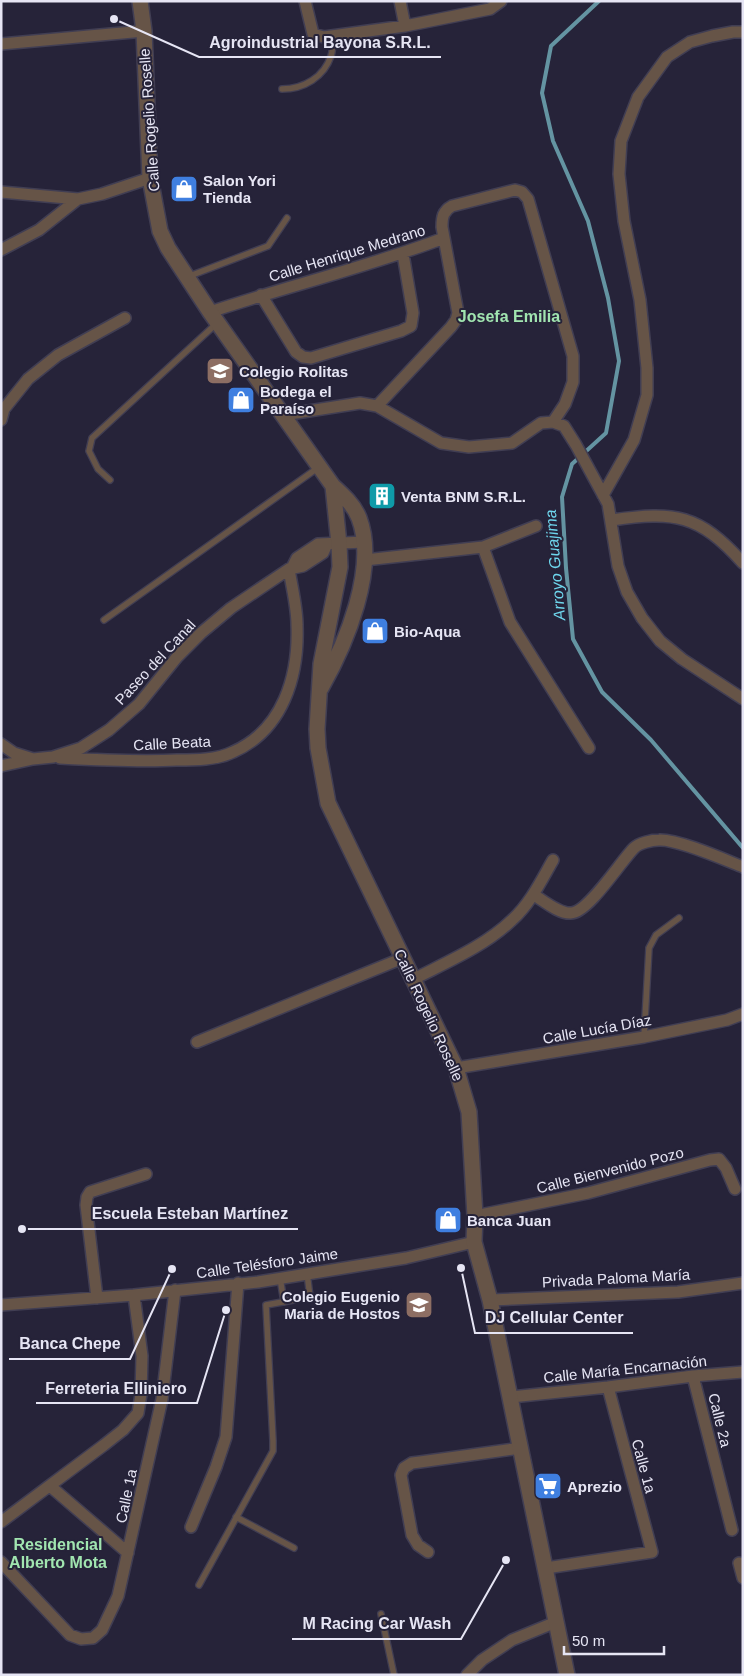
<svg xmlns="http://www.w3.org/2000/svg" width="744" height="1676" viewBox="0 0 744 1676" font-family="Helvetica,sans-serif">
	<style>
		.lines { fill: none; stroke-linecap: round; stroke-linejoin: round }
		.stream { stroke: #6494a2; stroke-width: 4 }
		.service-casing { stroke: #413e53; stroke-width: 8 }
		.minor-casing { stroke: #413e53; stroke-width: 14 }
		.tertiary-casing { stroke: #413e53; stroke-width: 18 }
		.service { stroke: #665447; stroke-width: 5.5 }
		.minor { stroke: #665447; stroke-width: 11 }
		.tertiary { stroke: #665447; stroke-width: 15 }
		.labels { text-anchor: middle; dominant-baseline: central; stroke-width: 4; stroke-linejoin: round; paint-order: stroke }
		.street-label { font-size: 15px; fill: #e6e5f4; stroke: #262339 }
		.poi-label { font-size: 15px; font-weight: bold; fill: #e6e5f4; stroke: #262339; text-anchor: start }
		.neighbourhood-label { font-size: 16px; font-weight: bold; fill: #a1e5b0; stroke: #262339 }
		.water-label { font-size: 16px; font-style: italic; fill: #6ed5ec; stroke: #262339 }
		.leader { fill: none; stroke: #e6e5f4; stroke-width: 2 }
		.callout-dot { fill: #e6e5f4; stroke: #262339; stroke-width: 2 }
		.callout-label { font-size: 16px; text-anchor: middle; font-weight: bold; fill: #e6e5f4; stroke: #262339; stroke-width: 4; stroke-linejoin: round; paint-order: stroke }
	</style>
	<rect width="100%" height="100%" fill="#262339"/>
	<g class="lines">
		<path class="stream" d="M 599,1 L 551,46 L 542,93 L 553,141 L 588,221 L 608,298 L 619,361 L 606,433 L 572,464 L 562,497 L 566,568 L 573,639 L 602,692 L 651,740 L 743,848"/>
		<defs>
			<path id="service" d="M 282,89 C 304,89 324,77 331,56 C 333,50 333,42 333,36
				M 187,277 L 268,246 L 287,218
				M 110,480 L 98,469 L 89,451 L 92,438 L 216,324
				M 104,620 L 319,467
				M 644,1037 L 649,948 L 656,935 L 679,918
				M 280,1278 L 284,1302
				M 236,1517 L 294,1548
				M 199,1585 L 273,1451 L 273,1441 L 266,1305 L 310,1297 L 307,1273
				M 381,1614 L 394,1675"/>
			<path id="minor" d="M 305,1 L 313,34 L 324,37 L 405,26 L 490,9 L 501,1
				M 400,1 L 405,26
				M 1,44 L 144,31
				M 1,192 L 78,199 L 102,194 L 150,178
				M 1,250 L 39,230 L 78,199
				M 261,295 L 296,352 L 303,357 L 311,358 L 401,331 L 411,326 L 413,313 L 403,254
				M 210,312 C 288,286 368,267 444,238
				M 377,406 L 451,327 L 456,320 L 458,313 L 442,227 C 442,217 443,211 452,206 L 515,190 L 522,192 L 528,199 L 573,356 L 573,382 L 565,404 L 553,422
				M 283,415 L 360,403 L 377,406 L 441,443 L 469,447 L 512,443 L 541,423 L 553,422 L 564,426 L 576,445 L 608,504 L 618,566 L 627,592 L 642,618 L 660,641 L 682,659 L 743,699
				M 1,420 L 4,409 L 28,379 L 58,355 L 125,318
				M 603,495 L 634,440 L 647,395 L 647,368 L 640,300 L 624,221 L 619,174 L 621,141 L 638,97 L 667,57 L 690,42 L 712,36 L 733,32 L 743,32
				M 612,520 C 675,511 699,514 743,563
				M 483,547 L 536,526
				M 365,560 L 483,547 L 510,622 L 589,748
				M 292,568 L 297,558 L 318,544 L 365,542
				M 1,744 L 14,753 L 33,759
				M 60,758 C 99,760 138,762 177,760 C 195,760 217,760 233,752 C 283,730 299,676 297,625 C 297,607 292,588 289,569
				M 1,766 L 33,759 L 53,757 L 81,748 L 109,730 L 139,704 L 177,657 L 201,633 L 231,608 L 289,569 L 303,566 L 323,553 L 327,544
				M 534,895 C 544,901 559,914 571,913 C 588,913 621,861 634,848 C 639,843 652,840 659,840 C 678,839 723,859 743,867
				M 414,979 C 447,962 485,946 512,920 C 530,904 541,881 553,860
				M 197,1042 L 403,958
				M 456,1068 L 644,1037 L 727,1020 L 743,1014
				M 475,1216 L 588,1193 L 710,1160 L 719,1159 L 726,1168 L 735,1189
				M 97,1298 L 86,1205 L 87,1197 L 90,1192 L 146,1174
				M 490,1300 L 678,1292 L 743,1283
				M 1,1305 L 134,1295 L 258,1282 L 406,1258 L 474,1242
				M 693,1376 L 732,1530
				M 511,1397 L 608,1387 L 693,1376 L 743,1372
				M 50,1486 L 128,1553
				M 1,1522 L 104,1445 L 123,1430 L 138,1413 L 141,1394 L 142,1356 L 134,1295
				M 191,1527 L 216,1467 L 226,1437 L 238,1283
				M 428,1552 L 418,1545 L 412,1535 L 401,1475 L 404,1468 L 412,1463 L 420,1462 L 521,1448
				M 1,1562 L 70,1635 L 81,1639 L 93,1638 L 102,1630 L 118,1596 L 162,1399 L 175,1290
				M 739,1563 L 743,1578
				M 546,1568 L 652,1552 L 608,1387
				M 467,1675 L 482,1660 L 512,1640 L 556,1622"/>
			<path id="tertiary" d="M 140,1 L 144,31 L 150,178 L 160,231 L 168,248 L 210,312 L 333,486 C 343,495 354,505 359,518 C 378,568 346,644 321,688
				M 333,486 L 339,544 L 340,567 L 321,664 L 317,729 L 318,748 L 328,803 L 456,1068 L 469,1112 L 475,1216 L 474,1242 L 490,1300 L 567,1675"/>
		</defs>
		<use href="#service" class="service-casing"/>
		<use href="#minor" class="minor-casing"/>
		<use href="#tertiary" class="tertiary-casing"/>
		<use href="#service" class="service"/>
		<use href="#minor" class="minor"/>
		<use href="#tertiary" class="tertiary"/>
	</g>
	<defs>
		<symbol id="shop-square" viewBox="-11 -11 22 22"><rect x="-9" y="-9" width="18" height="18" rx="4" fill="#3f7fe0" stroke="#262339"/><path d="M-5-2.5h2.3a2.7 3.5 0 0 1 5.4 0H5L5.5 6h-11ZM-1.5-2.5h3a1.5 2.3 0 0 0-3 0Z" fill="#fff"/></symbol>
		<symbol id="school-square" viewBox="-11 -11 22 22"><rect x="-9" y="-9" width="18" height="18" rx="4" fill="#8d6e63" stroke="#262339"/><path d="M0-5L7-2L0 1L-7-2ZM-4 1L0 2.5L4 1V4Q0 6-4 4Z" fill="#fff"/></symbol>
		<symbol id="building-square" viewBox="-11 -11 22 22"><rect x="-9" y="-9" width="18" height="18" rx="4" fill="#0f9aa8" stroke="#262339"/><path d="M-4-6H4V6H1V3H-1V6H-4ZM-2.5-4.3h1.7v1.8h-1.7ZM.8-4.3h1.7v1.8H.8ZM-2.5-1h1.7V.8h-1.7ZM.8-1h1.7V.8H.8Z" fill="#fff"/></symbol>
		<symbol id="supermarket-square" viewBox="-11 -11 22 22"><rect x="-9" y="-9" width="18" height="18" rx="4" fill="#3f7fe0" stroke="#262339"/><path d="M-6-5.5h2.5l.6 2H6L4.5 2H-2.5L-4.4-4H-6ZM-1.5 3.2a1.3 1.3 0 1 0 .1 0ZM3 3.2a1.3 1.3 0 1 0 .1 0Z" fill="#fff"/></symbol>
	</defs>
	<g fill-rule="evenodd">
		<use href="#shop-square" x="168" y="173" width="32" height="32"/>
		<use href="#school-square" x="204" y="355" width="32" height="32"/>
		<use href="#shop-square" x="225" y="384" width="32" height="32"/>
		<use href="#building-square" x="366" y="480" width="32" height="32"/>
		<use href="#shop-square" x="359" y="615" width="32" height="32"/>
		<use href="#shop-square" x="432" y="1204" width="32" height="32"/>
		<use href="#school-square" x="403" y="1289" width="32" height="32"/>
		<use href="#supermarket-square" x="532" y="1470" width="32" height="32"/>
	</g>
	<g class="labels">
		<g class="street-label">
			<text transform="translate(149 120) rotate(-94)">Calle Rogelio Roselle</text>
			<text transform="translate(347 253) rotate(-17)">Calle Henrique Medrano</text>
			<text transform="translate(155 662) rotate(-47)">Paseo del Canal</text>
			<text transform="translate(172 743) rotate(-3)">Calle Beata</text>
			<text transform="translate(429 1015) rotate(65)">Calle Rogelio Roselle</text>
			<text transform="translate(597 1029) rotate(-10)">Calle Lucía Díaz</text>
			<text transform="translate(610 1170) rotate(-14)">Calle Bienvenido Pozo</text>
			<text transform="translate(267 1263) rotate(-8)">Calle Telésforo Jaime</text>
			<text transform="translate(616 1278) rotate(-3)">Privada Paloma María</text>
			<text transform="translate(625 1369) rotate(-6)">Calle María Encarnación</text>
			<text transform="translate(720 1420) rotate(76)">Calle 2a</text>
			<text transform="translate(644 1466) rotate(75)">Calle 1a</text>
			<text transform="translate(126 1496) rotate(-78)">Calle 1a</text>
		</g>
		<g class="poi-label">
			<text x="203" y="180">Salon Yori<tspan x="203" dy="17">Tienda</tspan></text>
			<text x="239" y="371">Colegio Rolitas</text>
			<text x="260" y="391">Bodega el<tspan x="260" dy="17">Paraíso</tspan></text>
			<text x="401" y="496">Venta BNM S.R.L.</text>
			<text x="394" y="631">Bio-Aqua</text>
			<text x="467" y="1220">Banca Juan</text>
			<text x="400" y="1296" text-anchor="end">Colegio Eugenio<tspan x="400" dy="17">Maria de Hostos</tspan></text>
			<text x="567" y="1486">Aprezio</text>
		</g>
		<g class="neighbourhood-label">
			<text x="509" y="316">Josefa Emilia</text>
			<text x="58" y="1544">Residencial<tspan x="58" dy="18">Alberto Mota</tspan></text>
		</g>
		<g class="water-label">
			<text transform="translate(555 565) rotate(-95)">Arroyo Guajima</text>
		</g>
	</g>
	<path class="leader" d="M114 19L199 57H441M22 1229L81 1229H298M461 1268L475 1333H633M172 1269L130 1359H9M226 1310L197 1403H36M506 1560L461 1639H292"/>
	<g class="callout-dot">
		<circle cx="114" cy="19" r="5"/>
		<circle cx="22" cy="1229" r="5"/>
		<circle cx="461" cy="1268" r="5"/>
		<circle cx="172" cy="1269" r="5"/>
		<circle cx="226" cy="1310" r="5"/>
		<circle cx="506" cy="1560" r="5"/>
	</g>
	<g class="callout-label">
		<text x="320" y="48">Agroindustrial Bayona S.R.L.</text>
		<text x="190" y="1219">Escuela Esteban Martínez</text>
		<text x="554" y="1323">DJ Cellular Center</text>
		<text x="70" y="1349">Banca Chepe</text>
		<text x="116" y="1394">Ferreteria Elliniero</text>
		<text x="377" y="1629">M Racing Car Wash</text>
	</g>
	<rect width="744" height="1676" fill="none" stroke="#e6e5f4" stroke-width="5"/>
	<path d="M564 1646v8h100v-8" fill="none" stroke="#e6e5f4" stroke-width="2.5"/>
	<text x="572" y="1646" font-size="15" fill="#e6e5f4" stroke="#262339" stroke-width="4" paint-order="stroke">50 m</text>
</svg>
